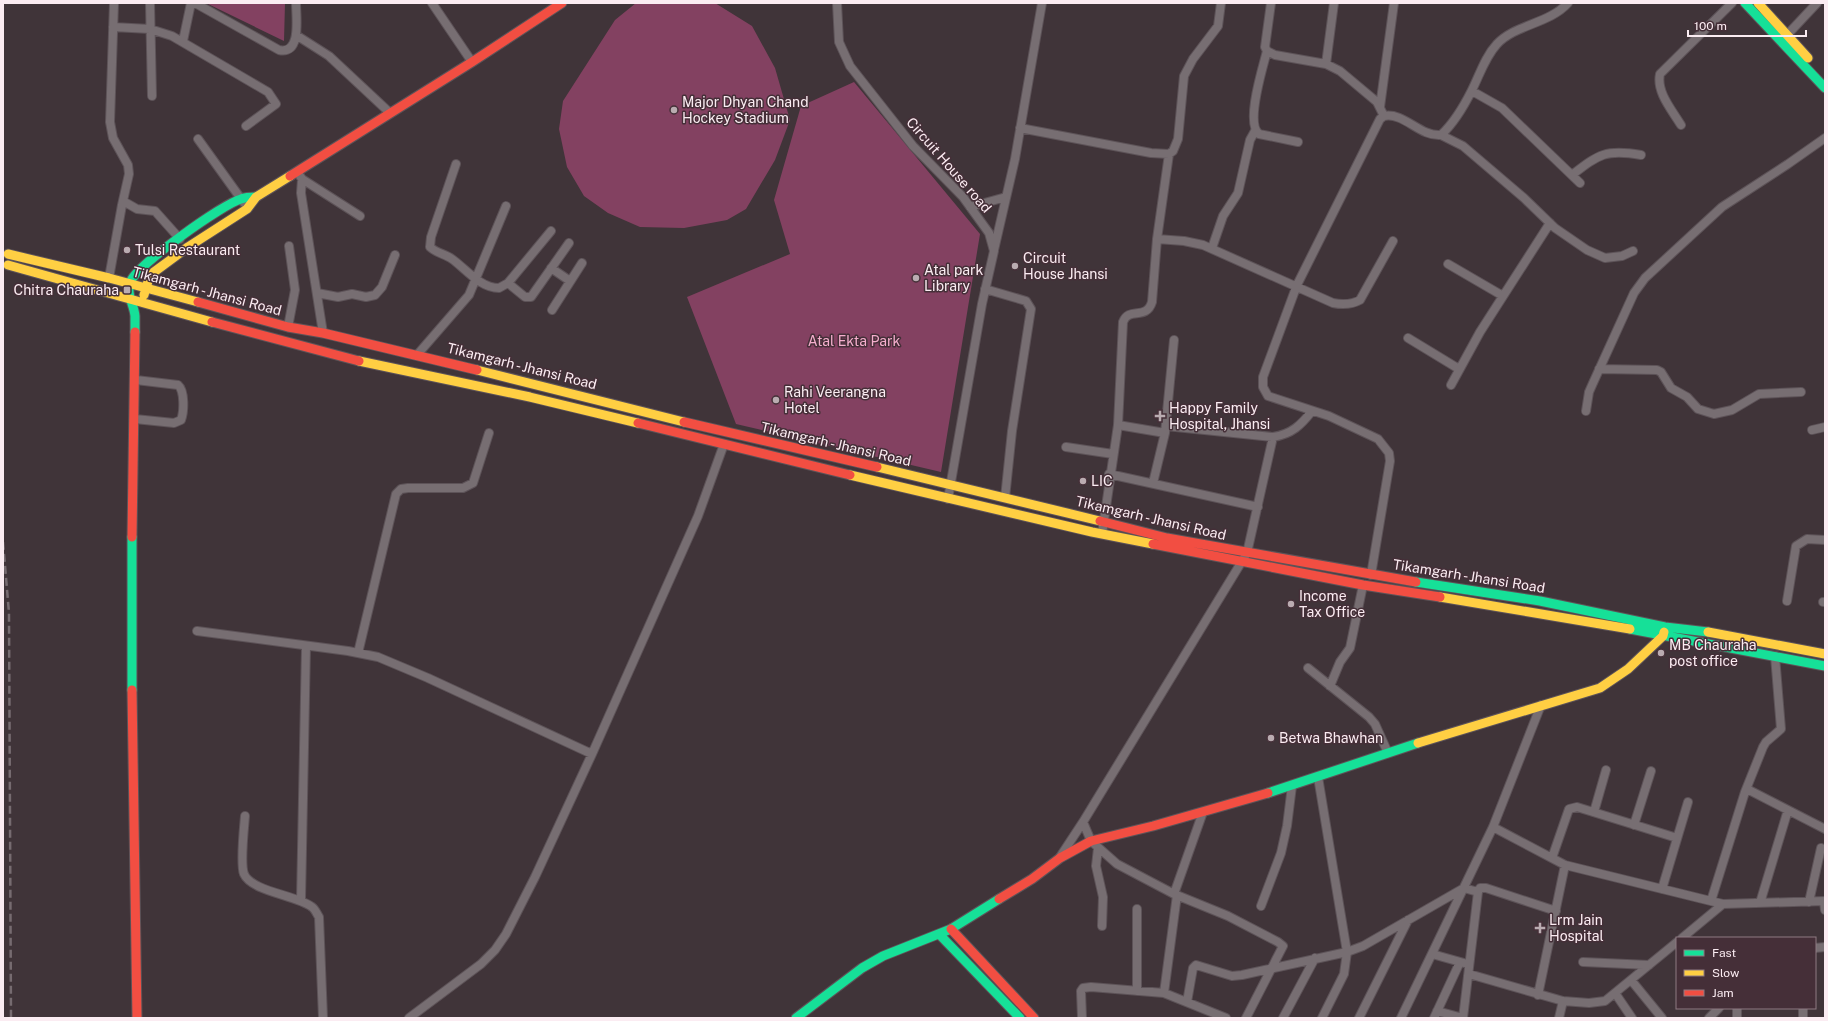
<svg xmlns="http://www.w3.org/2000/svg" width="1828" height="1021" viewBox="0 0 1828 1021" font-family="'Public Sans',sans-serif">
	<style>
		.green { fill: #834161 }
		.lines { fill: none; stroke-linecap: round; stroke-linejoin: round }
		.street-casing { stroke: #5d5358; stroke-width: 10 }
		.fast-casing { stroke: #5d5358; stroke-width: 11 }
		.slow-casing { stroke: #5d5358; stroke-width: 11 }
		.jam-casing { stroke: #5d5358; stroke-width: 11 }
		.street { stroke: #776e72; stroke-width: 8 }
		.fast { stroke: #16e098; stroke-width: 9 }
		.slow { stroke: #ffcf43; stroke-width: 9 }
		.jam { stroke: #f24e42; stroke-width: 9 }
		.rail { stroke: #766b70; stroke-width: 2.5; stroke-dasharray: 8 4; stroke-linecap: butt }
		.poi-dot { fill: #baacb1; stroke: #452f38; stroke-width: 1.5 }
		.labels { text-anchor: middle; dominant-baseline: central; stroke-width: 3; stroke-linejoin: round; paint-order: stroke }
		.poi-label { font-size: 14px; fill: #fbecf2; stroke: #452f38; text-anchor: start }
		.street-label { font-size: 14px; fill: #fbecf2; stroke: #452f38 }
		.park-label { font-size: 14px; fill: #f5aecd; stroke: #452f38 }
	</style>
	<rect width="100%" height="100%" fill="#403439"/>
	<path class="green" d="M 206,3 L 285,3 L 284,41 Z
		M 636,3 L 715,3 L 752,26 L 775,68 L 790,120 L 775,160 L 746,209 L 727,220 L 684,228 L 640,227 L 608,213 L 584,196 L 567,167 L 559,129 L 563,101 L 615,20 Z
		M 854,82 L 980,234 L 941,472 L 736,424 L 687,297 L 790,254 L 774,200 L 801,106 Z"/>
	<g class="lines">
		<defs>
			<path id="street" d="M 150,3 L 152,96
				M 195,3 L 279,50 C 302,55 296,17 296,3
				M 432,3 L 472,62
				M 837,3 L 839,42 L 850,66 L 913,146 L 963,197 L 989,233 L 994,251 L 982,304 L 948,499
				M 1271,3 L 1265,47 L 1267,51 L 1275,55 L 1326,64 L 1340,71 L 1377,102 L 1384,116
				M 113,27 L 150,29 L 172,36 L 268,92 L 276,104 L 246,126
				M 296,35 L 329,56 L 390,113
				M 1787,35 L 1817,3
				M 183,41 L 191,3
				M 1267,51 C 1263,67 1245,123 1259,134 L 1298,142
				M 1326,64 L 1334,3
				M 1472,91 L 1502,108 L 1580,183
				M 1380,107 L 1394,3
				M 1681,125 C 1672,110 1656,92 1660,74 L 1732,3
				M 1020,128 L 1151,153 L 1169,154 L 1173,151 L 1178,139 L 1184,76 L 1193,59 L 1218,26 L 1221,3
				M 1441,135 L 1463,146 L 1524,198 L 1555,228 L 1587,250 L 1605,258 L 1622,256 L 1633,251
				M 198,139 L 244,203
				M 456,164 L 431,237 L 430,247 C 436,253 445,254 452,259 C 466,269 480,288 499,288 L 508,283 L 551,231
				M 1572,175 C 1599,154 1606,149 1641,155
				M 300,176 L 302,179 L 360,216
				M 302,179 L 301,193 L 323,333
				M 123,201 L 137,209 L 155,211 L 180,239
				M 970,207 L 1006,197
				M 1157,239 L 1184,241 L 1203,245 L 1333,303 C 1343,305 1351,305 1360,300 L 1393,241
				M 1212,248 L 1223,216 L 1238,193 L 1250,140 L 1255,131
				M 994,250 L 1015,159 L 1042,3
				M 1448,264 L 1503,296
				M 551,268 L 570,281
				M 109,278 L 122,205 L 129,174 L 128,165 L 113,138 L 110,122 L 114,3
				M 508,283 L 525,297 L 531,297 L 569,243
				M 985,289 L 1026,301 L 1031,309 L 1012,431 L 1005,498
				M 317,293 L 338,297 L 352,294 L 366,297 L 375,295 L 382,287 L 395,255
				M 552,310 L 582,263
				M 288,327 L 295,290 L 289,246
				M 1408,338 L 1459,369
				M 417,355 L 469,295 L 506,206
				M 1599,369 L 1657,370 L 1661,372 L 1671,388 L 1687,397 L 1698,409 L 1714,414 L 1732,410 L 1759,394 L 1801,392
				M 1451,385 L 1480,332 L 1550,223
				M 1586,411 L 1589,392 L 1593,383 L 1634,293 L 1645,278 L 1722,207 L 1788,164 L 1825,138
				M 135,419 L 174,423 L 181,420 C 184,412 185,391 178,385 L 136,380
				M 1118,425 L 1165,433 L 1174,340
				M 1166,426 L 1273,437 C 1292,434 1301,425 1312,411
				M 1812,430 L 1825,427
				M 1066,447 L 1113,454
				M 1109,474 L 1258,507
				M 1153,483 L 1165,433
				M 1102,534 L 1118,425 L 1123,322 C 1129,306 1146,321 1152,302 L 1157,239 L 1169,154
				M 1371,575 L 1390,461 L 1389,453 L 1378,439 L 1329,416 L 1268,396 L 1263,387 L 1263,377 L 1297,285 L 1380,119 L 1384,116 C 1404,112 1420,137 1441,135 C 1454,123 1464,106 1472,90 C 1480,74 1485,57 1497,44 C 1516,24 1549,24 1568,3
				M 1787,601 L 1796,546 L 1807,539 L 1825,540
				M 1823,602 L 1825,602
				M 197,631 L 348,651 L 378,657 L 428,678 L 592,754
				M 358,653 L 396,494 L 401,489 L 408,488 L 463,488 L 473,483 L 489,433
				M 1308,668 L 1369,717 L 1375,724 L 1388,753
				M 1330,686 L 1340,662 L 1350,648 L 1363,585
				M 1318,777 L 1347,952 L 1344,974 L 1322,1018
				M 1747,789 L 1825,829
				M 1203,812 L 1174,894 L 1228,916 L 1278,942 L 1283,946 L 1246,1018
				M 1594,812 L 1606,770
				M 245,816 C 244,828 240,864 244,874 C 252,892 297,895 312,907 C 315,909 317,914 319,917 L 323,1018
				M 1634,825 L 1651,771
				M 1493,827 L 1565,865 L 1723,904
				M 1098,848 L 1096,866 L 1103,897 L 1102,926
				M 1060,857 L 1083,822
				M 1552,858 L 1569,809 L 1577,807 L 1677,838
				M 1662,889 L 1688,802
				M 1478,892 L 1480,888 L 1486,888 L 1556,911
				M 1174,894 L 1117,864 L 1091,841 L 1083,822 L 1247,553 L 1273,437
				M 301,900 L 306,646
				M 1711,901 L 1745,792 L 1763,747 L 1766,742 L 1781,729 L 1775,656
				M 1809,902 L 1821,848
				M 1824,902 L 1825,910
				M 1760,903 L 1788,810
				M 1261,906 L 1281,853 L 1287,826 L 1292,786
				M 1137,909 L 1137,991
				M 1682,938 L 1723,904 L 1825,901
				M 1815,948 L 1825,947
				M 1432,954 L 1464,963
				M 1583,962 L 1649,965
				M 1469,974 L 1563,1001 L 1589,1003 L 1605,1001 L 1677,942
				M 1631,980 L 1662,1018
				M 1164,993 L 1177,895
				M 1615,993 L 1632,1018
				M 1538,995 L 1565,865
				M 1187,1002 L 1193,968 L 1196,965 L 1232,976 L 1242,975 L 1347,952 L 1363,946 L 1464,888 L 1478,892 L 1463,1018
				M 1437,1011 L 1463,1018
				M 409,1018 L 481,964 L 495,950 L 506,934 L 535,877 L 592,754 L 698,516 L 724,444
				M 1082,1018 L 1081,991 L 1083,988 L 1091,987 L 1164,993 L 1226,1018
				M 1283,1018 L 1315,958
				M 1359,1018 L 1408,920
				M 1401,1018 L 1493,827 L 1541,705
				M 1434,1018 L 1460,962
				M 1559,1018 L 1563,1001
				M 1709,1018 L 1719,1008
				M 1737,1018 L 1737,1008
				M 1803,1018 L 1803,1008"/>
			<path id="fast" d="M 1745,3 L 1825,88
				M 135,332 C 135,327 135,321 135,316 C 134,304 125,293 131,281 C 137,265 223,204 241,199 C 246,197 251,197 256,197
				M 1416,582 L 1540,601 L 1665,627 L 1708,632
				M 1630,629 L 1825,666
				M 132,690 L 132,537
				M 1268,793 L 1418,743
				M 939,934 L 1020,1018
				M 796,1018 L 862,968 L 883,956 L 951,929 L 999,899"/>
			<path id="slow" d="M 1758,3 L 1808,58
				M 8,254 L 109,278 L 198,302
				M 8,265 L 212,322
				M 144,295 L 149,278 L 154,272 L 188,247 L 247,209 L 256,197 L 290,176
				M 359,361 L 530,397 L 638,423
				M 477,370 L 684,422
				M 877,467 L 1100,521
				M 850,475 L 1092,532 L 1153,544
				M 1440,597 L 1630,629
				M 1708,632 L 1825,654
				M 1418,743 L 1600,688 L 1628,669 L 1663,636 L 1664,632"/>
			<path id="jam" d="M 290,176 L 472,62 L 562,3
				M 198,302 L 288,327 L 323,333 L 477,370
				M 212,322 L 359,361
				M 684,422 L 877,467
				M 638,423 L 850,475
				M 1100,521 L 1167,538 L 1416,582
				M 132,537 L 135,332
				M 1153,544 L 1363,585 L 1440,597
				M 132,690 L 137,1018
				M 999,899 L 1032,879 L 1060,858 L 1091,841 L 1153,826 L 1268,793
				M 951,929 L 1034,1018"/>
		</defs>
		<use href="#street" class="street-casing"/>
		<use href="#fast" class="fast-casing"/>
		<use href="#slow" class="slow-casing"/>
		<use href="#jam" class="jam-casing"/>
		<use href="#street" class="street"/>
		<use href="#fast" class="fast"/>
		<use href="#slow" class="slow"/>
		<use href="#jam" class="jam"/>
		<path class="rail" d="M 3,542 L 9,613 L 11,1018"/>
	</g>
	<g class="poi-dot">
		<circle cx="674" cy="110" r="4"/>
		<circle cx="127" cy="250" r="4"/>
		<circle cx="1015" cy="266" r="4"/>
		<circle cx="916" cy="278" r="4"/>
		<rect x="123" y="286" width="8" height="8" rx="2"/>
		<circle cx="776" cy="400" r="4"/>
		<path d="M1158 410h4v4h4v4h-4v4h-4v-4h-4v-4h4z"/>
		<circle cx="1083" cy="481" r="4"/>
		<circle cx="1291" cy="604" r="4"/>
		<circle cx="1661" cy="653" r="4"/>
		<circle cx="1271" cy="738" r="4"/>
		<path d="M1538 922h4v4h4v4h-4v4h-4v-4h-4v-4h4z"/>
	</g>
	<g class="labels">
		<g class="poi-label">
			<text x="682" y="102">Major Dhyan Chand<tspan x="682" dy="16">Hockey Stadium</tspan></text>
			<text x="135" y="250">Tulsi Restaurant</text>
			<text x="1023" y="258">Circuit<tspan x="1023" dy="16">House Jhansi</tspan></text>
			<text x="924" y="270">Atal park<tspan x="924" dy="16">Library</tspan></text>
			<text x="119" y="290" text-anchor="end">Chitra Chauraha</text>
			<text x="784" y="392">Rahi Veerangna<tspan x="784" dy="16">Hotel</tspan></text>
			<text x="1169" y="408">Happy Family<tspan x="1169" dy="16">Hospital, Jhansi</tspan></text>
			<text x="1091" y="481">LIC</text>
			<text x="1299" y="596">Income<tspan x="1299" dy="16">Tax Office</tspan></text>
			<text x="1669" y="645">MB Chauraha<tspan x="1669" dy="16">post office</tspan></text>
			<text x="1279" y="738">Betwa Bhawhan</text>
			<text x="1549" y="920">Lrm Jain<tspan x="1549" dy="16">Hospital</tspan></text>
		</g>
		<g class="street-label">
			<text transform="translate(949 165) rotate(49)">Circuit House road</text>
			<text transform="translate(207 291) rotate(15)">Tikamgarh - Jhansi Road</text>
			<text transform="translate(522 366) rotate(14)">Tikamgarh - Jhansi Road</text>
			<text transform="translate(836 444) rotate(13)">Tikamgarh - Jhansi Road</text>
			<text transform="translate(1151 518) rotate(13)">Tikamgarh - Jhansi Road</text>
			<text transform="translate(1469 576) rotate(9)">Tikamgarh - Jhansi Road</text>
		</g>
		<g class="park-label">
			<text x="854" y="341">Atal Ekta Park</text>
		</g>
	</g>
	<rect width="1828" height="1021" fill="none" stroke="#fbecf2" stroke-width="8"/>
	<rect x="1676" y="937" width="140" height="72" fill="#452f38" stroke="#8e7b82"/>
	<rect x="1684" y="950" width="20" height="6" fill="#16e098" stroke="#8e7b82"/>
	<text x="1712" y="957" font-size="12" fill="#fbecf2">Fast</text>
	<rect x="1684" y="970" width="20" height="6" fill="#ffcf43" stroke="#8e7b82"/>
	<text x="1712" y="977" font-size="12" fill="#fbecf2">Slow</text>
	<rect x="1684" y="990" width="20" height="6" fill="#f24e42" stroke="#8e7b82"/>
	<text x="1712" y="997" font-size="12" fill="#fbecf2">Jam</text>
	<path d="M1688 30v6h118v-6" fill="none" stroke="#fbecf2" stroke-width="2"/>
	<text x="1694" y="30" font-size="12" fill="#fbecf2" stroke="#452f38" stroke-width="3" paint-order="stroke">100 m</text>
</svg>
